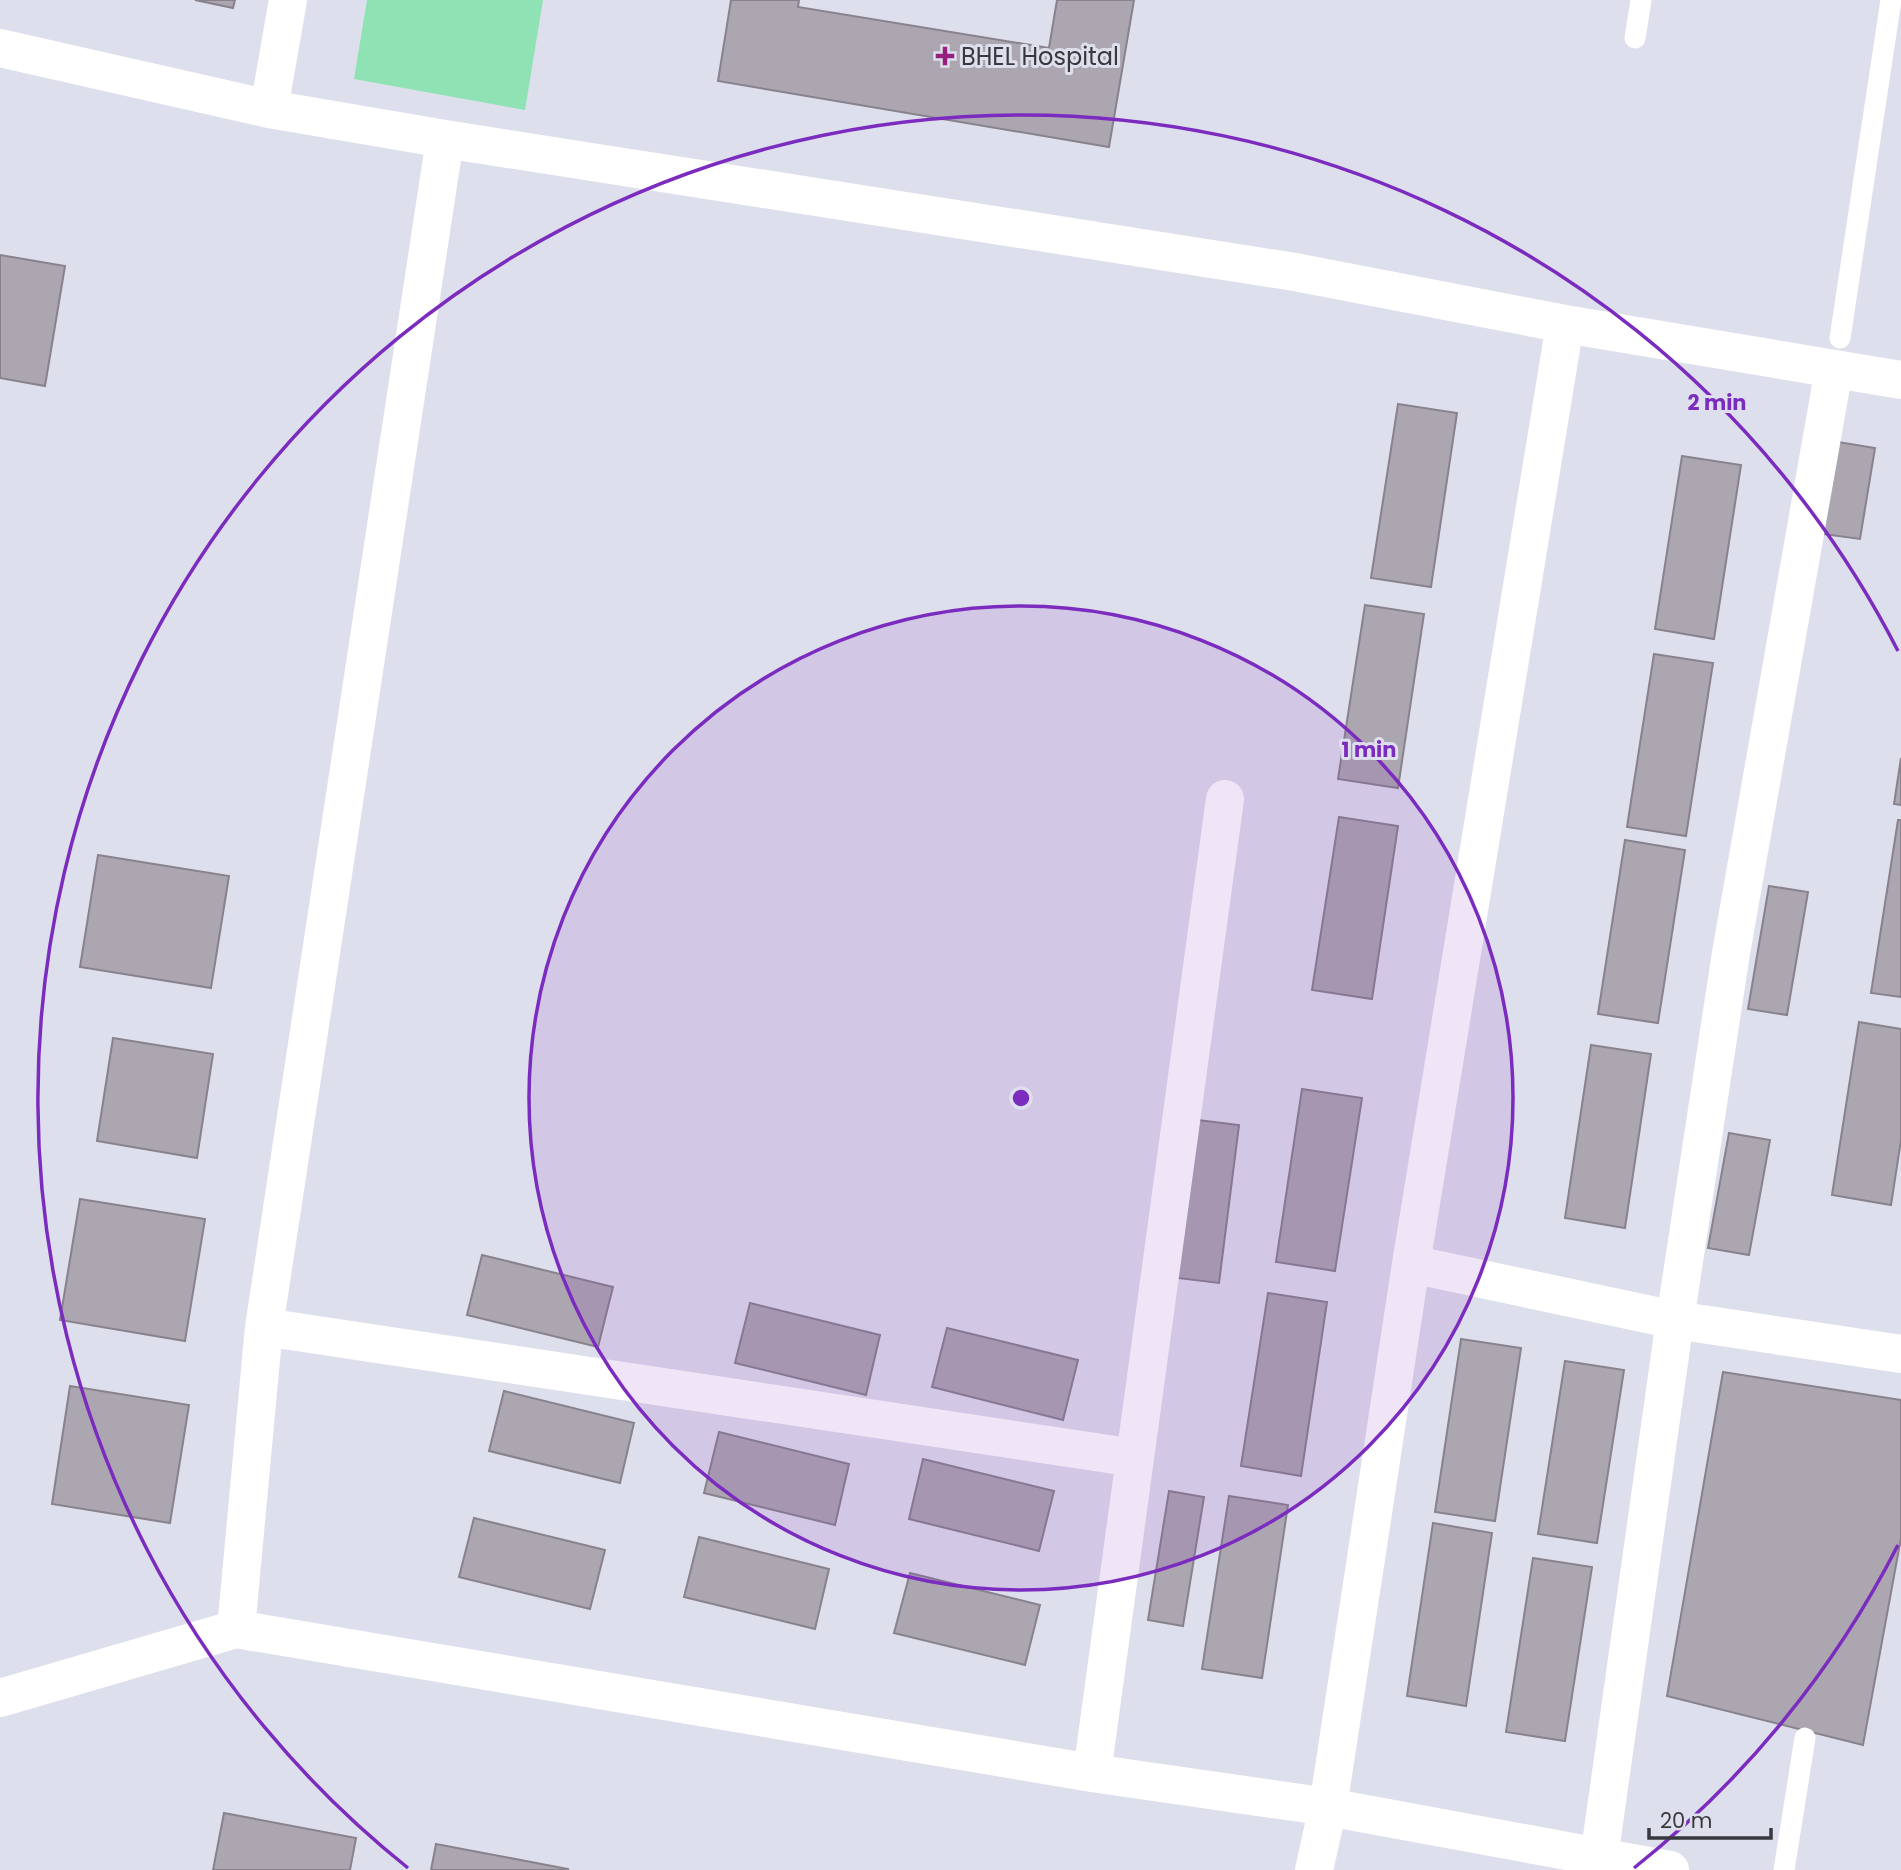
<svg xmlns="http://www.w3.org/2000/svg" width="1901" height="1870" viewBox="0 0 1901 1870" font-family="Poppins,sans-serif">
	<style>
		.green { fill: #8fe2b4 }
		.building { fill: #aca6b1; stroke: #88828c; stroke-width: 2 }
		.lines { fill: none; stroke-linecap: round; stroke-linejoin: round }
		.service { stroke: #fff; stroke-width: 21 }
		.minor { stroke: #fff; stroke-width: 38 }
		.ring { fill: none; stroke: #7b2cbf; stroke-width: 3.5 }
		.poi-dot { fill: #95207d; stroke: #dedfec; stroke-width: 2.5 }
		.labels { text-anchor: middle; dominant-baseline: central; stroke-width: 6; stroke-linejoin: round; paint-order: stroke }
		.poi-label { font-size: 24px; fill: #38393e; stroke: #dedfec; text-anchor: start }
		.centre { fill: #7b2cbf; stroke: #dedfec; stroke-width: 3.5 }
		.ring-label { font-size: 21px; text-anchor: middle; font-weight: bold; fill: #7b2cbf; stroke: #dedfec; stroke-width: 6; stroke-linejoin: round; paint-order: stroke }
	</style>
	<rect width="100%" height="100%" fill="#dedfec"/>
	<path class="green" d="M 367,0 L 543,0 L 525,110 L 354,79 Z"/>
	<path class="building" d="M 195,0 L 235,0 L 233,8 Z
		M 731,0 L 799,0 L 798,7 L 1049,48 L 1057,0 L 1134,0 L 1109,147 L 718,81 Z
		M 0,255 L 65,266 L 45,386 L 0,378 Z
		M 1398,404 L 1457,413 L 1431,587 L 1371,578 Z
		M 1838,442 L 1875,448 L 1860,539 L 1823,534 Z
		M 1682,456 L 1741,465 L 1714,639 L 1655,629 Z
		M 1365,605 L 1424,614 L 1398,788 L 1338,779 Z
		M 1654,654 L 1713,663 L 1686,836 L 1627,827 Z
		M 1901,758 L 1901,805 L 1894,804 Z
		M 1339,817 L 1398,826 L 1372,999 L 1312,990 Z
		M 1898,820 L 1901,820 L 1901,997 L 1871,993 Z
		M 1625,840 L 1685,850 L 1658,1023 L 1598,1014 Z
		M 98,855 L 229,876 L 211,988 L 80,967 Z
		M 1769,886 L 1808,892 L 1787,1015 L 1748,1009 Z
		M 1859,1022 L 1901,1029 L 1901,1140 L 1891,1205 L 1832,1195 Z
		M 113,1038 L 213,1054 L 197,1158 L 97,1141 Z
		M 1591,1045 L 1651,1054 L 1625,1228 L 1565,1218 Z
		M 1302,1089 L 1362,1098 L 1335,1271 L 1276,1262 Z
		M 1190,1119 L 1239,1125 L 1219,1283 L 1169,1277 Z
		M 1729,1133 L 1770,1140 L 1749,1255 L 1708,1248 Z
		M 80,1199 L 205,1219 L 185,1341 L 60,1320 Z
		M 482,1255 L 613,1287 L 598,1347 L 467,1315 Z
		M 1268,1293 L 1327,1302 L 1301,1476 L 1241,1466 Z
		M 750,1303 L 880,1335 L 866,1395 L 735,1363 Z
		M 947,1328 L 1078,1360 L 1063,1420 L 932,1387 Z
		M 1461,1339 L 1521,1348 L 1495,1521 L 1435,1512 Z
		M 1565,1361 L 1624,1370 L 1597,1543 L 1538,1534 Z
		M 1723,1372 L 1901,1400 L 1901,1538 L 1863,1745 L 1667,1696 Z
		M 70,1386 L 189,1405 L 170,1523 L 52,1504 Z
		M 504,1391 L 634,1423 L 620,1483 L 489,1451 Z
		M 719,1432 L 849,1464 L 835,1525 L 704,1493 Z
		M 923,1459 L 1054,1491 L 1039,1551 L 909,1519 Z
		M 1169,1491 L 1204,1497 L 1183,1626 L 1148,1620 Z
		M 1229,1496 L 1288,1505 L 1262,1678 L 1202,1669 Z
		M 474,1518 L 605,1550 L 590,1609 L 459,1577 Z
		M 1433,1523 L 1492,1533 L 1466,1706 L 1407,1696 Z
		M 699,1537 L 829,1569 L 815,1629 L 684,1597 Z
		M 1533,1558 L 1592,1567 L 1565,1741 L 1506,1732 Z
		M 910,1573 L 1040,1605 L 1025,1665 L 894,1633 Z
		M 224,1813 L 356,1838 L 350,1870 L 213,1870 Z
		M 436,1844 L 568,1869 L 568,1870 L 431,1870 Z"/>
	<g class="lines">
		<path class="service" d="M 1635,38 L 1641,0
			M 1840,338 L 1891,0
			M 1784,1870 L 1805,1738"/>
		<path class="minor" d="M 0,48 L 269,109 L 445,139 L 1295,272 L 1565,324 L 1901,380
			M 269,109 L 288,0
			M 1411,1264 L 1675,1320 L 1901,1354
			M 264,1327 L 1135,1458
			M 236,1629 L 264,1327 L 445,139
			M 0,1698 L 236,1629 L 1092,1773 L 1328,1807 L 1670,1870
			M 1092,1773 L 1225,799
			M 1599,1858 L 1675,1320 L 1731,953 L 1834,369
			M 1314,1870 L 1328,1807 L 1411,1264 L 1565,324"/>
	</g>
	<circle cx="1021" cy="1098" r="492" fill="#7b2cbf" fill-opacity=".12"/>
	<g class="ring">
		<circle cx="1021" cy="1098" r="492"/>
		<path d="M1898 1545A984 984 0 0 1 1634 1868M408 1868A984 984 0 1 1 1898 651"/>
	</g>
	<path class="poi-dot" d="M941.5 45.5h7v7h7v7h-7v7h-7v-7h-7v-7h7z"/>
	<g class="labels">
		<g class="poi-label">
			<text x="961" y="56">BHEL Hospital</text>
		</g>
	</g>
	<circle cx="1021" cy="1098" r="10" class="centre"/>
	<g class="ring-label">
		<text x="1717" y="410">2 min</text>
		<text x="1369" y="757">1 min</text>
	</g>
	<path d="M1649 1828v10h122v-10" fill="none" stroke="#38393e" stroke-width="3.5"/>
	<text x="1660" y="1828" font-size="21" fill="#38393e" stroke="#dedfec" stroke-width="5" paint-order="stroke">20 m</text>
</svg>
